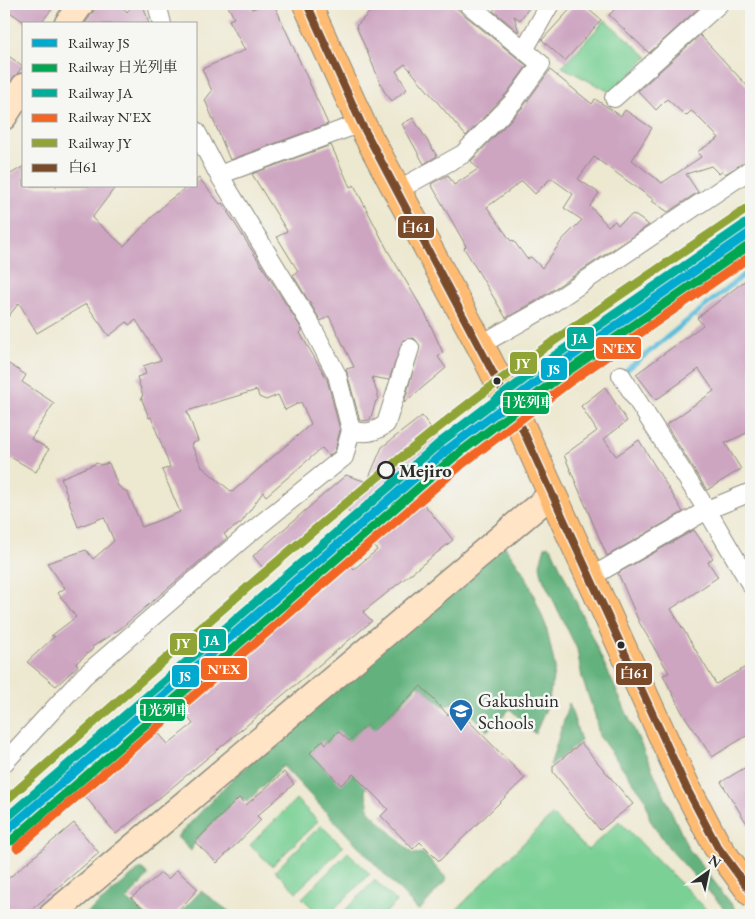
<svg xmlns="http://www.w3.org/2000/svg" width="755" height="919" viewBox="0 0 755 919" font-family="'EB Garamond','Noto Serif JP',serif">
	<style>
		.green { fill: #7ad095; stroke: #527e60 }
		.forest { fill: #63b27e; stroke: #476e54 }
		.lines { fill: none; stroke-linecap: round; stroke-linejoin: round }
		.stream { stroke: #5cbdda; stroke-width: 5 }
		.building { fill: #cda5c1; fill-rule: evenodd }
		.street-casing { stroke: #8c8a7e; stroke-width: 20 }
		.secondary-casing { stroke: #8c8a7e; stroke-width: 28 }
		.primary-casing { stroke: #8c8a7e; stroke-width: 30 }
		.street { stroke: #fff; stroke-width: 18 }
		.secondary { stroke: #ffe4c6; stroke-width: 25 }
		.primary { stroke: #febb71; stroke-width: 28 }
		.bus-1-casing { stroke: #f6f6f2; stroke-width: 11 }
		.bus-1 { stroke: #7a4b2a; stroke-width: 8 }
		.rail-1-casing { stroke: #f6f6f2; stroke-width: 12 }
		.rail-2-casing { stroke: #f6f6f2; stroke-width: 12 }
		.rail-3-casing { stroke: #f6f6f2; stroke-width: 12 }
		.rail-4-casing { stroke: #f6f6f2; stroke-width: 12 }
		.rail-5-casing { stroke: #f6f6f2; stroke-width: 12 }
		.rail-1 { stroke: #00a9ce; stroke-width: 9 }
		.rail-2 { stroke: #00a651; stroke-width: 9 }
		.rail-3 { stroke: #00ac9a; stroke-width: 9 }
		.rail-4 { stroke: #f26522; stroke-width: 9 }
		.rail-5 { stroke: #90a336; stroke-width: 9 }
		.bus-dot { fill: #2b2b2b; stroke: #f6f6f2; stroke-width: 2 }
		.stop-dot { fill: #f6f6f2; stroke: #2b2b2b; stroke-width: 2.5 }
		.labels { text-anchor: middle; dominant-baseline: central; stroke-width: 5; stroke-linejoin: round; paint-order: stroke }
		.stop-label { font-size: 19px; font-weight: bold; fill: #2b2b2b; stroke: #f6f6f2; text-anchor: start }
		.poi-label { font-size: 19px; fill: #2b2b2b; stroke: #f6f6f2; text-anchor: start }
		.line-badge { stroke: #f6f6f2; stroke-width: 2 }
		.badge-label { font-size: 14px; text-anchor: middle; font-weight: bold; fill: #fff }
	</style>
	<rect width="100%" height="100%" fill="#f6f6f2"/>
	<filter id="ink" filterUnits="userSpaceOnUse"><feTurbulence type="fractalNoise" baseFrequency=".02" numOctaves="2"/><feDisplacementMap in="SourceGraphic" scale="10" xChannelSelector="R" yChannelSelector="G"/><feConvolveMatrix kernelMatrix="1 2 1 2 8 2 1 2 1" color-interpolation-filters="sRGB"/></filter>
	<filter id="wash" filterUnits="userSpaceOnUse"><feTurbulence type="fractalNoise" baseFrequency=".0096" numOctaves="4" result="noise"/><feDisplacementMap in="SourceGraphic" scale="20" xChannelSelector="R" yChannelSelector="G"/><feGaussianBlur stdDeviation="1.12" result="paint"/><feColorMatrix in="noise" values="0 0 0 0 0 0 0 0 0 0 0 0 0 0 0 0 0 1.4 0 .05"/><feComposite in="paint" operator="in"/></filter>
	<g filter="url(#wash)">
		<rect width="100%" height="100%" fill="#ede8d0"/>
		<path class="green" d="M 605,20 L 648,57 L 612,93 L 562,67 Z
			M 296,799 L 318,821 L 272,866 L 250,845 Z
			M 552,815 L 588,850 L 619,821 L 712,915 L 451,915 Z
			M 321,825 L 343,847 L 296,892 L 275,871 Z
			M 348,852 L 370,874 L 328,915 L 320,915 L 302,898 Z
			M 375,880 L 397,902 L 383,915 L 340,915 Z"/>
		<path class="forest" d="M 504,545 L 526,576 L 546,626 L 555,667 L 548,704 L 535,734 L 510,709 L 487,731 L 457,701 L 444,707 L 418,685 L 359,749 L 375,774 L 365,790 L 370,812 L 413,854 L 423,853 L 447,879 L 419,911 L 283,766 L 247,802 L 239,796 L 195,841 L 191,851 L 177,837 L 233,778 Z
			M 548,545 L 552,549 L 688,848 L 740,915 L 730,915 L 669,848 L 650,820 L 645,798 L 599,736 L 595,715 L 582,678 L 577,649 L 542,577 L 540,564 L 545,547 Z
			M 569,703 L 581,741 L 550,766 Z
			M 141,868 L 149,875 L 127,899 L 146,915 L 85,915 Z
			M 201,891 L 234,915 L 178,915 Z"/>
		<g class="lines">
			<path class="stream" d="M 623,373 L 751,269"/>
		</g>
		<g id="blocks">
			<path class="building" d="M 4,4 L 56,4 L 40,24 L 27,24 L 4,8 Z
				M 95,4 L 120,4 L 127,12 L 133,4 L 143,4 L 149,24 L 85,24 L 93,12 Z
				M 227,4 L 250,4 L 252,9 L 265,4 L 274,4 L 328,124 L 230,160 L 205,100 L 212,91 L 202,69 L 245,50 L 229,20 L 234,18 Z
				M 433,4 L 451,4 L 527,66 L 507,93 L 466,136 L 405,64 L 396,71 L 407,89 L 392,101 L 384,91 L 356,26 L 370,12 L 435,6 Z
				M 499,4 L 532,4 L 520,20 L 514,16 L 519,32 L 493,11 Z
				M 575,4 L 582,4 L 601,20 L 565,61 L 542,40 Z
				M 620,4 L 703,4 L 649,53 L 609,15 Z
				M 700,35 L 751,90 L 751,159 L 725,174 L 723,171 L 719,174 L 711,166 L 686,174 L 698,192 L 668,212 L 652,201 L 654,200 L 594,157 L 578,179 L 599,193 L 590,206 L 608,226 L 615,221 L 618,225 L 633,214 L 649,225 L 536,301 L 506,318 L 464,248 L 466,246 L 431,184 L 448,175 L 454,185 L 478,169 L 471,161 L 523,107 L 550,70 L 592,104 L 595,99 L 621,116 L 625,110 L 652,128 L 632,160 L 662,183 L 701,157 L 697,152 L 719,138 L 694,113 L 691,111 L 686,116 L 667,99 L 656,110 L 638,91 ZM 551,178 L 573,194 L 564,208 L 582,220 L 563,239 L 542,268 L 531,257 L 527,259 L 513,240 L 511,241 L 487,207 L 522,181 L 535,194 Z
				M 4,53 L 23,66 L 4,91 Z
				M 413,118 L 437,156 L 424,164 L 402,124 Z
				M 331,145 L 350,187 L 354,185 L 388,251 L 426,315 L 443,353 L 438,357 L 446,368 L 404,403 L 420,346 L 414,338 L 403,340 L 389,380 L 372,377 L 379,399 L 376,401 L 370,420 L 360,421 L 346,369 L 354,367 L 329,316 L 321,321 L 293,275 L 298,271 L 277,237 L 287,231 L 252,174 Z
				M 24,166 L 24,186 L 116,186 L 92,218 L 124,246 L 167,202 L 188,186 L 196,186 L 196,180 L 199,178 L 220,204 L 222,203 L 301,328 L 302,331 L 300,333 L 327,379 L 340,430 L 335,451 L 329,456 L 322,448 L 266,496 L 263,492 L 241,523 L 224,534 L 227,538 L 120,629 L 92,647 L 93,649 L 76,663 L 78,666 L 56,686 L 27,662 L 55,636 L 51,636 L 76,617 L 58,593 L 65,588 L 47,563 L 86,550 L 93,559 L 114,541 L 104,517 L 78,527 L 61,478 L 97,463 L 100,465 L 109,463 L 118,486 L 128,493 L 142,527 L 180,512 L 162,470 L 170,467 L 151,417 L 149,418 L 141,397 L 143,396 L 137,377 L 146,374 L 143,366 L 161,360 L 136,320 L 129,325 L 127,322 L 109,336 L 86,304 L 37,333 L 19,303 L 4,322 L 4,178 ZM 257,390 L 259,397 L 266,400 L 278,395 L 285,410 L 301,402 L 311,424 L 232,492 L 202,467 L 191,444 L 198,441 L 187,411 Z
				M 751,276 L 751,431 L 725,443 L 741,469 L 707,490 L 666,425 L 714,391 L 699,369 L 656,400 L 636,374 L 703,325 L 697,318 Z
				M 9,364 L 26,375 L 22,382 L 54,403 L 31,439 L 49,449 L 36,472 L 4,453 L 4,372 Z
				M 605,387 L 627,421 L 604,439 L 616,456 L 639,440 L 683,512 L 607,556 L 564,455 L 597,431 L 581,406 Z
				M 422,416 L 463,469 L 423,503 L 453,540 L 363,612 L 372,621 L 116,834 L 80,790 L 154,728 L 168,744 L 193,724 L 179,706 L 348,562 L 354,569 L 377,550 L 347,509 L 324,518 L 264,569 L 253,556 L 346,475 L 367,482 L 382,447 Z
				M 694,530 L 713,558 L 708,562 L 718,577 L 671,609 L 716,684 L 751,664 L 751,733 L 712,757 L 682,712 L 663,675 L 669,673 L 639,622 L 618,573 Z
				M 421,686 L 448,715 L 455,707 L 525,778 L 439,861 L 420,842 L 413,849 L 381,816 L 388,809 L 353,774 L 341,785 L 310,753 L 323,740 L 326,744 L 338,731 L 349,741 L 368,724 L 374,730 Z
				M 581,743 L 633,804 L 600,830 L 553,772 L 553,766 Z
				M 751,764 L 751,830 L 721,782 Z
				M 284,772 L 294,784 L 257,816 L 261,820 L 217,863 L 195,842 L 239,798 L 246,805 Z
				M 74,823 L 99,853 L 25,915 L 10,915 L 4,907 L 4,882 Z
				M 177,870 L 198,889 L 174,915 L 151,915 L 131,898 L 161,873 L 168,879 Z"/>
		</g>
	</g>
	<g filter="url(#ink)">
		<use href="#blocks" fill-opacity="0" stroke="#8c8a7e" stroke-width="1"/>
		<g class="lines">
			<defs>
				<path id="street" d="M 157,4 L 162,24
					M 524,50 L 550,4
					M 614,98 L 719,4
					M 219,175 L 361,123
					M 396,191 L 463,154 L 515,100 L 541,64 L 468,4
					M 480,345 L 542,310 L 751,169
					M 621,375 L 707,510 L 751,585
					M 351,430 C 365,434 374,433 386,424 L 410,348
					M 591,577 L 707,510 L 751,492
					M 4,763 L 84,676 L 246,536 L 344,457 L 351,430 L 337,375 L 310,323 L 219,175 L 196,131"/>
				<path id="secondary" d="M 67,24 L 81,4
					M 4,117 L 24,86
					M 52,915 L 552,494"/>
				<path id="primary" d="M 307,4 L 361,123 L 487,358 L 521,426 L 686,787 L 717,846 L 751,892"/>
			</defs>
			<use href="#street" class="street-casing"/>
			<use href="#secondary" class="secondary-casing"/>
			<use href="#primary" class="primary-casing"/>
			<use href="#street" class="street"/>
			<use href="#secondary" class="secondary"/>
			<use href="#primary" class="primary"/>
			<defs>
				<path id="bus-1" d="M 307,4 L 361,123 L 521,426 L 686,787 L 717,846 L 751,892"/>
			</defs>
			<use href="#bus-1" class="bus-1-casing"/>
			<use href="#bus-1" class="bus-1"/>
			<defs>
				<path id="rail-1" d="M 4,833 L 448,449 L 559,365 L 751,232"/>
				<path id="rail-2" d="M 11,841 L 454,457 L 565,373 L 751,244"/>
				<path id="rail-3" d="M 4,820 L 442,441 L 553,357 L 745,224"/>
				<path id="rail-4" d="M 17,848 L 461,465 L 571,381 L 751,256"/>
				<path id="rail-5" d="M 4,802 C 146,677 286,550 434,431 C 535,350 644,279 751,206"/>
			</defs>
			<use href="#rail-1" class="rail-1-casing"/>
			<use href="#rail-2" class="rail-2-casing"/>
			<use href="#rail-3" class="rail-3-casing"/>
			<use href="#rail-4" class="rail-4-casing"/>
			<use href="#rail-5" class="rail-5-casing"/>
			<use href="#rail-1" class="rail-1"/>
			<use href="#rail-2" class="rail-2"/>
			<use href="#rail-3" class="rail-3"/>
			<use href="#rail-4" class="rail-4"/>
			<use href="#rail-5" class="rail-5"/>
		</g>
	</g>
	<defs>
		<symbol id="university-pin" viewBox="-11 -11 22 30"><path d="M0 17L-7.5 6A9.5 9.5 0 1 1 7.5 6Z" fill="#1f6fb2" stroke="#f6f6f2"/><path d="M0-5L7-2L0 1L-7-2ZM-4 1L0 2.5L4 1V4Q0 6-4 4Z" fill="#fff"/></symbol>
	</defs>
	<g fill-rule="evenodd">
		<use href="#university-pin" x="447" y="697" width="28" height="38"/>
	</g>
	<g class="bus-dot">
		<circle cx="497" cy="381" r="4.5"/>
		<circle cx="621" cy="645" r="4.5"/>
	</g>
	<circle class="stop-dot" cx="386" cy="470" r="8"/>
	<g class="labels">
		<g class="stop-label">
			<text x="399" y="470">Mejiro</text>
		</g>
		<g class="poi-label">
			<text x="478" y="700">Gakushuin<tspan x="478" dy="22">Schools</tspan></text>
		</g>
	</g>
	<g class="line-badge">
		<rect x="397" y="215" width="38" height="24" rx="5" fill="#7a4b2a"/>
		<rect x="566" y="326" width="29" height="24" rx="5" fill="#00ac9a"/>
		<rect x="595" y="336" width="47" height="24" rx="5" fill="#f26522"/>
		<rect x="509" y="351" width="29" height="24" rx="5" fill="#90a336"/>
		<rect x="540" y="357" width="28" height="24" rx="5" fill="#00a9ce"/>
		<rect x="502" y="391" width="48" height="24" rx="5" fill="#00a651"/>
		<rect x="198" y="628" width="29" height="24" rx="5" fill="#00ac9a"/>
		<rect x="169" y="632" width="29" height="24" rx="5" fill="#90a336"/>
		<rect x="200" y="657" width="48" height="24" rx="5" fill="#f26522"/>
		<rect x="615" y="662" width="38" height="24" rx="5" fill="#7a4b2a"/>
		<rect x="171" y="664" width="29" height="24" rx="5" fill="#00a9ce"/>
		<rect x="139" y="698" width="47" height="24" rx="5" fill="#00a651"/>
	</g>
	<g class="badge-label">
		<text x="416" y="232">白61</text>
		<text x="580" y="343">JA</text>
		<text x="619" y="353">N'EX</text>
		<text x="523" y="368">JY</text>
		<text x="554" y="374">JS</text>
		<text x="526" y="407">日光列車</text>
		<text x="212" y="645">JA</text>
		<text x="183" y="648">JY</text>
		<text x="224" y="674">N'EX</text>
		<text x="634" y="678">白61</text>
		<text x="185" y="681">JS</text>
		<text x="162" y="715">日光列車</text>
	</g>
	<rect width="755" height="919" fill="none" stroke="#f6f6f2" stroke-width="20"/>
	<rect x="22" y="22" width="175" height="165" fill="#f6f6f2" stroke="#a5a5a2"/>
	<rect x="32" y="39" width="25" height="8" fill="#00a9ce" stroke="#a5a5a2"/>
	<text x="68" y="48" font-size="15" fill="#2b2b2b">Railway JS</text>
	<rect x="32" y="64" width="25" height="8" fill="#00a651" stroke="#a5a5a2"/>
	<text x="68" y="72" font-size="15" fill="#2b2b2b">Railway 日光列車</text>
	<rect x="32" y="89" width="25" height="8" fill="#00ac9a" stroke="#a5a5a2"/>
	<text x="68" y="98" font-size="15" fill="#2b2b2b">Railway JA</text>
	<rect x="32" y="114" width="25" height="8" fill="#f26522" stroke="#a5a5a2"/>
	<text x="68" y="122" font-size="15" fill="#2b2b2b">Railway N'EX</text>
	<rect x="32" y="139" width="25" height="8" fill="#90a336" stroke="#a5a5a2"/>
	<text x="68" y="148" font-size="15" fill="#2b2b2b">Railway JY</text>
	<rect x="32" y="164" width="25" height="8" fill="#7a4b2a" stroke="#a5a5a2"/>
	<text x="68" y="172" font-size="15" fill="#2b2b2b">白61</text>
	<g transform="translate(708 872) rotate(33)" stroke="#f6f6f2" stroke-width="4" paint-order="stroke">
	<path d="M0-4L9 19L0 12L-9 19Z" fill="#2b2b2b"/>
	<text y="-8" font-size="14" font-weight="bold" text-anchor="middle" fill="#2b2b2b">N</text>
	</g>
</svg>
